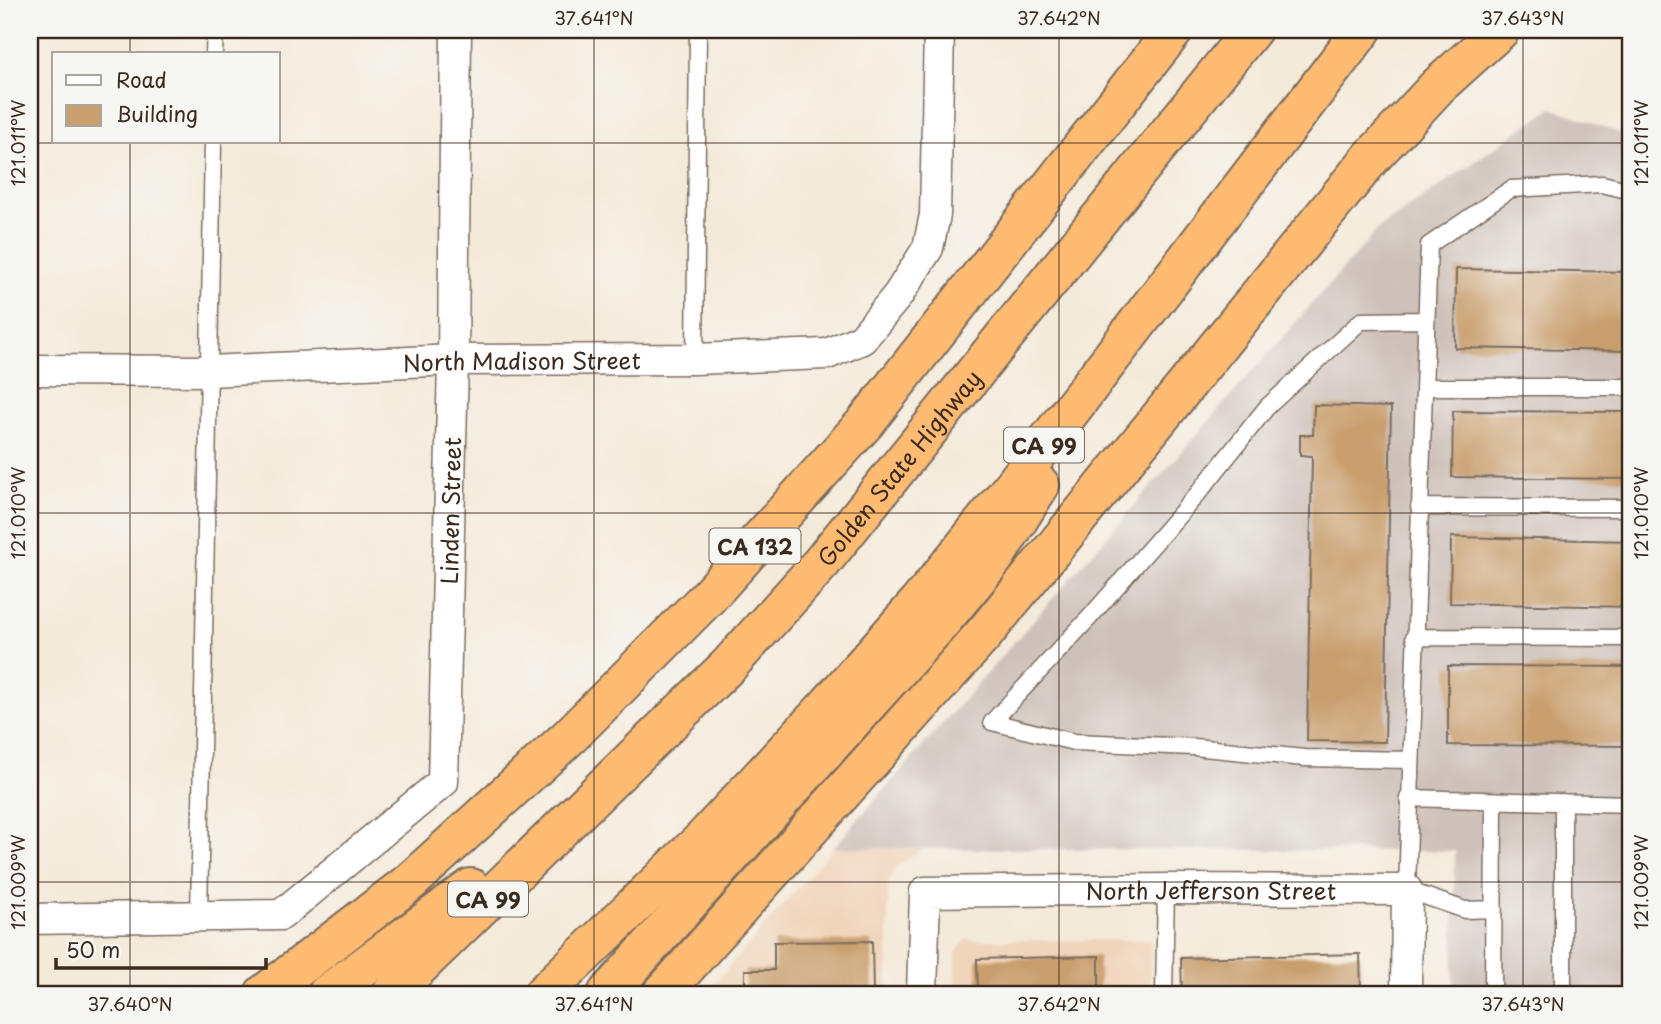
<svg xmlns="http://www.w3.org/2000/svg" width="1661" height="1024" viewBox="0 0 1661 1024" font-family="'Playpen Sans',sans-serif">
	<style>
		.built { fill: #f0d5bc }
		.industrial { fill: #cec1b9 }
		.building { fill: #c99f6e }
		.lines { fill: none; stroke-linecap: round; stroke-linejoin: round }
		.lane-casing { stroke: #7c6d60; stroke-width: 19 }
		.street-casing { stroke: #7c6d60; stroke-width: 33 }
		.highway-casing { stroke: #7c6d60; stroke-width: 42 }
		.lane { stroke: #fff; stroke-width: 16 }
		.street { stroke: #fff; stroke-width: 30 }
		.highway { stroke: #ffbb71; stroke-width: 38 }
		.ticks { fill: none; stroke: #3b2a1e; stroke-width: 2; stroke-opacity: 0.45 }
		.labels { text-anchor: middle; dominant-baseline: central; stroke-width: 5; stroke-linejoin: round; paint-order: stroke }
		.shield { fill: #f6f6f2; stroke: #73675e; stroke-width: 2 }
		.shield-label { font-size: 21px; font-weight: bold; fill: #3b2a1e }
		.street-label { font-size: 23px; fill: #3b2a1e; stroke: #f6f6f2 }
		.neatline { fill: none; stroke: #3b2a1e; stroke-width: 2.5 }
		.ticks-label { font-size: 18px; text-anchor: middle; fill: #3b2a1e }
	</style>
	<rect width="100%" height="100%" fill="#f6f6f2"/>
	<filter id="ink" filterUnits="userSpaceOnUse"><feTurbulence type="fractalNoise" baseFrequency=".0143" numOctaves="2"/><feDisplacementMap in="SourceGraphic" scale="14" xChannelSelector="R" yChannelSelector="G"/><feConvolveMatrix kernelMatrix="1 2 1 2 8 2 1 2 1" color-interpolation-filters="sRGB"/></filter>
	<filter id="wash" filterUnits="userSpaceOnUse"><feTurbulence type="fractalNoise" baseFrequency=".00686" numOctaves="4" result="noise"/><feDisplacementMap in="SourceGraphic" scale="28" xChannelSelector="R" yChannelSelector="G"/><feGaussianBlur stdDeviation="1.57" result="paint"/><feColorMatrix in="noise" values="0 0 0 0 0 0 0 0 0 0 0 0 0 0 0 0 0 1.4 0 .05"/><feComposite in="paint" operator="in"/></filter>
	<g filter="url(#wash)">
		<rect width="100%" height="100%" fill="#f4eada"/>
		<path class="built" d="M 833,848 L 922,849 L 896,867 L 888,882 L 888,994 L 705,994 Z
			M 965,940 L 1151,940 L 1150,994 L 955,994 L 956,952 Z"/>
		<path class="industrial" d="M 1552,108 L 1631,137 L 1631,994 L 1453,994 L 1455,851 L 833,848 L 1378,229 Z"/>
		<g id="blocks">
			<path class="building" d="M 1456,269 L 1631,272 L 1631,351 L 1455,348 Z
				M 1314,405 L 1391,407 L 1385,742 L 1307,741 L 1312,456 L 1300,455 L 1300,435 L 1313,435 Z
				M 1453,411 L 1631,412 L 1631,479 L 1452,477 Z
				M 1451,537 L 1631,541 L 1631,607 L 1450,603 Z
				M 1448,666 L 1631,667 L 1631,746 L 1448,745 Z
				M 872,941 L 873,994 L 745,994 L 745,970 L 774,970 L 774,942 Z
				M 1360,954 L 1361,994 L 1182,994 L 1181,958 Z
				M 1099,956 L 1099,994 L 978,994 L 977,959 Z"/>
		</g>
	</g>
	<g filter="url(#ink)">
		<use href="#blocks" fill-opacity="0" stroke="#7c6d60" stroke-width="2"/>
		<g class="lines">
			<defs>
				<path id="lane" d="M 214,54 L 215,30
					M 695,359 L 698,30
					M 1424,387 L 1631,387
					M 1419,507 L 1631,508
					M 1414,637 L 1631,638
					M 1410,760 L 1304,758 L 1194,747 L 1074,742 L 992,722 L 1090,617 L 1200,491 L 1267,407 L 1361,321 L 1426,320
					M 1408,798 L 1631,804
					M 1494,909 L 1465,910 L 1407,890 L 1429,245 L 1511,189 L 1602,184 L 1631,191
					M 199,918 L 213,142
					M 1164,994 L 1166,889
					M 1493,994 L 1494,801
					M 1563,994 L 1563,802"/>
				<g id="street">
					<path id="s1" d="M 30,370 L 208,371 L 453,360 L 695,359 L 827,354 L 862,339 L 898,295 L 928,248 L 935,215 L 939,30"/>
					<path id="s2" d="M 30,919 L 281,915 L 443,782 L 453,360 L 456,30"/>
					<path id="s3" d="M 922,994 L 925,892 L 1166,889 L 1407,890 L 1406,994"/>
				</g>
				<g id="highway">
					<path d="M 264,994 L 409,883 L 570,736 L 708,597 L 865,423 L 1174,30"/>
					<path d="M 327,994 L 471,888"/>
					<path id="s4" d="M 391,994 L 729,665 L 822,562 L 1252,30"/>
					<path d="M 543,994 L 702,840 L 828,705 L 920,601 L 1013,486 L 1362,30"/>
					<path d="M 607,994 L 940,623 L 995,557 L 1040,485"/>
					<path d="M 662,994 L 984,634 L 1369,160 L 1438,86 L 1500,30"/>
				</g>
			</defs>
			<use href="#lane" class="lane-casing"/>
			<use href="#street" class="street-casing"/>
			<use href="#highway" class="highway-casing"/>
			<use href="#lane" class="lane"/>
			<use href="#street" class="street"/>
			<use href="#highway" class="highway"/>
		</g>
	</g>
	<path class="ticks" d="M 130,30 L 130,54M 594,30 L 594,994M 1059,30 L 1059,994M 1523,30 L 1523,994M 130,142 L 130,994M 30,143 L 1631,143M 30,513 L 1631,513M 30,882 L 1631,882"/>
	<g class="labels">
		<g class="shield">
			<rect x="1004" y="427.5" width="80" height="35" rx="5"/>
			<rect x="709.5" y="528.5" width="91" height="35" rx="5"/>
			<rect x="448" y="881.5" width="80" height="35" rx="5"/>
		</g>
		<g class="shield-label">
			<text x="1044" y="445">CA 99</text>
			<text x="755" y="546">CA 132</text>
			<text x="488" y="899">CA 99</text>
		</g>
		<g class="street-label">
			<text stroke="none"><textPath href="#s1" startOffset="492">North Madison Street</textPath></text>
			<text stroke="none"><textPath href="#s4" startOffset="732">Golden State Highway</textPath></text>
			<text stroke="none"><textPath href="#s2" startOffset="732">Linden Street</textPath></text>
			<text stroke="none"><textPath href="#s3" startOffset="388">North Jefferson Street</textPath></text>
		</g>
	</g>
	<rect width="1661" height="1024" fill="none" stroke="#f6f6f2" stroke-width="77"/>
	<rect x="52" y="52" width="228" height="91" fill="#f6f6f2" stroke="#aba49d" stroke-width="2"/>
	<rect x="66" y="75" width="35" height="10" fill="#ffffff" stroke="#aba49d" stroke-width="2"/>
	<text x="116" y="88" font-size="21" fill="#3b2a1e">Road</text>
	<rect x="66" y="105" width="35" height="21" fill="#c99f6e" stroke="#aba49d" stroke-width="2"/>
	<text x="116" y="122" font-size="21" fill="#3b2a1e">Building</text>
	<path d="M56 958v10h210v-10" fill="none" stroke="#3b2a1e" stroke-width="3.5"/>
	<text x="66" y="958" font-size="21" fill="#3b2a1e" stroke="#f6f6f2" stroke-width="5" paint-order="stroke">50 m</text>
	<rect x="38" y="38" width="1584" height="948" class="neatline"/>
	<g class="ticks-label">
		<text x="594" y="25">37.641°N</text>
		<text x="1059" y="25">37.642°N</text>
		<text x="1523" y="25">37.643°N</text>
		<text transform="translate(1642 143) rotate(-90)" y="6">121.011°W</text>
		<text transform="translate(19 143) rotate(-90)" y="6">121.011°W</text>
		<text transform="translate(1642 513) rotate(-90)" y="6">121.010°W</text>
		<text transform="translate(19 513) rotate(-90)" y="6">121.010°W</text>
		<text transform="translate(1642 882) rotate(-90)" y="6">121.009°W</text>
		<text transform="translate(19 882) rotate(-90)" y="6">121.009°W</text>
		<text x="130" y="1011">37.640°N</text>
		<text x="594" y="1011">37.641°N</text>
		<text x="1059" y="1011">37.642°N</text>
		<text x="1523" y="1011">37.643°N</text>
	</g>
</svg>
